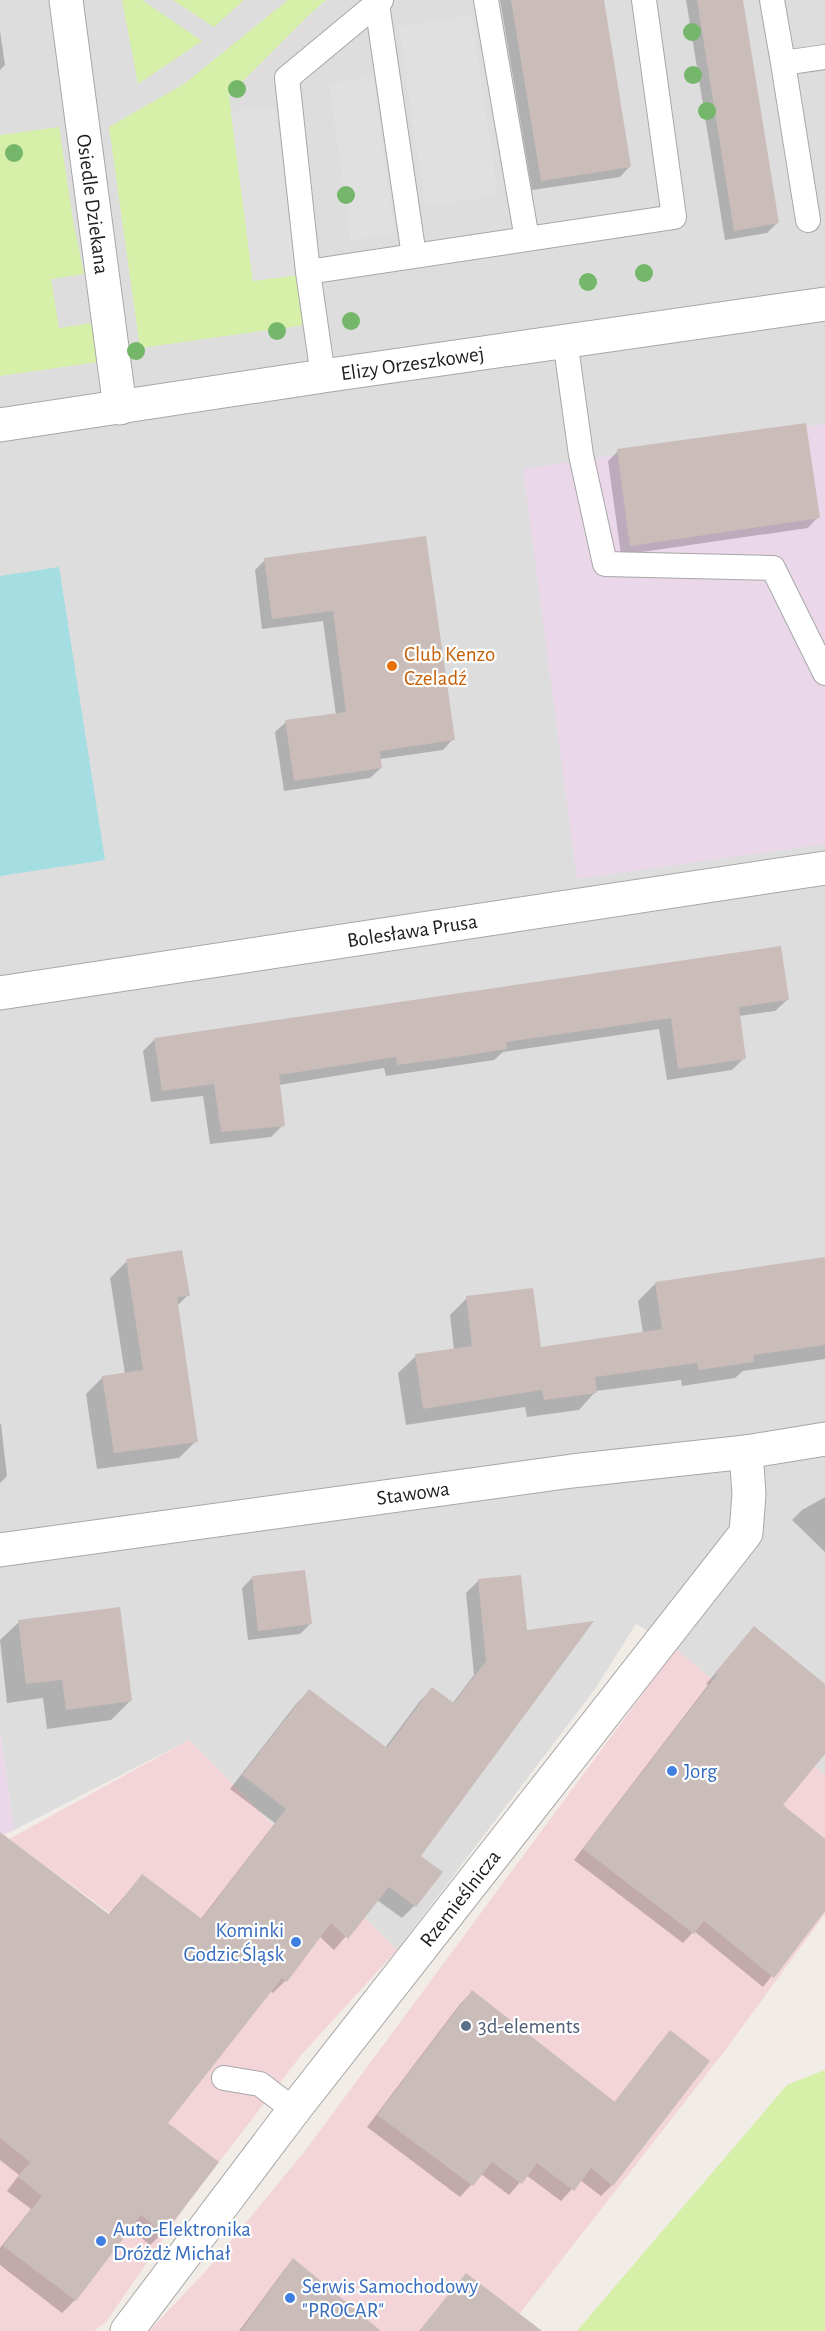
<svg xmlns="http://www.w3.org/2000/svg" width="825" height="2331" viewBox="0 0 825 2331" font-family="'Alegreya Sans',sans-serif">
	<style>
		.residential { fill: #dedddd }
		.commercial { fill: #f3d4d8 }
		.industrial { fill: #ebd7ea }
		.grass { fill: #d6efa9 }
		.parking { fill: #e0e0e0 }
		.water { fill: #a4dde2 }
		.shadow { fill: #0003 }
		.building { fill: #cabdb9 }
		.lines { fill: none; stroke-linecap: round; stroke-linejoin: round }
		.lane-casing { stroke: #a7a7a7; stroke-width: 26 }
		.street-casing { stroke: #a7a7a7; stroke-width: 35 }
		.lane { stroke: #fff; stroke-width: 24 }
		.street { stroke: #fff; stroke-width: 33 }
		.tree { fill: #74b66a }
		.food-dot { fill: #e8710a; stroke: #fff; stroke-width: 2 }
		.shop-dot { fill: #3f7fe0; stroke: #fff; stroke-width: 2 }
		.service-dot { fill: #5c6f8a; stroke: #fff; stroke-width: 2 }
		.labels { text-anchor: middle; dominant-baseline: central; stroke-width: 4.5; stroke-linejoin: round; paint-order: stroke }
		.street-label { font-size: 21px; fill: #202020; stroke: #fff }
		.food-label { font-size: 21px; fill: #c56008; stroke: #fff; text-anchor: start }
		.shop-label { font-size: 21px; fill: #366cbe; stroke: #fff; text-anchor: start }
		.service-label { font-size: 21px; fill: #4e5e75; stroke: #fff; text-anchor: start }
	</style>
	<rect width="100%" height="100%" fill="#f1ece6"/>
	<path class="residential" d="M 0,0 L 825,0 L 825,1775 L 676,1649 L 636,1624 L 595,1689 L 397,1950 L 189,1740 L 14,1830 L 0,1731 Z"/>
	<path class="commercial" d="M 676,1649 L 825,1775 L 825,1914 L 723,2053 L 506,2331 L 149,2331 L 205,2272 L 305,2151 Z
		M 189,1740 L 397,1950 L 302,2054 L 187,2204 L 106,2322 L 94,2331 L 0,2331 L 0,1839 L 254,2019 L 9,1839 Z"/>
	<path class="industrial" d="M 825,424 L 825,844 L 577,879 L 523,469 Z
		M 0,1731 L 14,1830 L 0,1837 Z"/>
	<path class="grass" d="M 122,0 L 142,0 L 202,41 L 138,84 Z
		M 173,0 L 244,0 L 214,27 Z
		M 288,0 L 326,0 L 311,13 L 229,95 L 253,281 L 297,275 L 305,325 L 140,348 L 109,127 L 184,84 Z
		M 59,127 L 73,220 L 84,274 L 51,279 L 59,328 L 92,323 L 98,362 L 0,376 L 0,135 Z
		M 825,2070 L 825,2331 L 577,2331 L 787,2085 Z"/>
	<path class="parking" d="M 472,15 L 498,196 L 425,206 L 399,26 Z
		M 373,77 L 395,234 L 351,240 L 329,83 Z
		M 275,106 L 297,275 L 253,281 L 231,112 Z"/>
	<path class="water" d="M 59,567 L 105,860 L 0,876 L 0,576 Z"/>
	<path class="shadow" d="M 500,0 L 602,0 L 630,166 L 620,177 L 532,190 Z
		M 686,0 L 741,0 L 777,223 L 767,233 L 725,240 Z
		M 0,31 L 5,65 L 0,70 Z
		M 618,451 L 818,517 L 808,528 L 621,555 L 608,461 Z
		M 425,538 L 453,739 L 443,750 L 380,759 L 381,768 L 370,778 L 284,791 L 275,732 L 286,722 L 336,715 L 323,621 L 262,629 L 255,570 L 265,560 Z
		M 787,1000 L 775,1011 L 739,1016 L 744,1058 L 732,1070 L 667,1080 L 659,1029 L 503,1052 L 494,1060 L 386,1076 L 384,1068 L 279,1085 L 283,1125 L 271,1137 L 210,1144 L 203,1096 L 151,1102 L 143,1051 L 155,1039 Z
		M 825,1259 L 825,1359 L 743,1371 L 735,1378 L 682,1386 L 681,1380 L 596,1391 L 579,1410 L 527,1417 L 525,1407 L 406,1425 L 398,1373 L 416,1356 L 454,1350 L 450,1315 L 467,1298 L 540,1348 L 643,1333 L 638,1301 L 655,1284 Z
		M 127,1261 L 188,1295 L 177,1306 L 196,1441 L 179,1458 L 97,1469 L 86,1394 L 103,1377 L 125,1374 L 110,1278 Z
		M 1,1424 L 7,1476 L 0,1483 L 0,1424 Z
		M 825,1497 L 825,1552 L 792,1520 L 802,1510 Z
		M 519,1576 L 419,1856 L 414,1906 L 402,1918 L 377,1900 L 334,1950 L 319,1936 L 285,1981 L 273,1993 L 270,1991 L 166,2123 L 163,2233 L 150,2245 L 129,2228 L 75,2300 L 62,2313 L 0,2265 L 0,2248 L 31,2209 L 7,2191 L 19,2175 L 0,2160 L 0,1834 L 108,1915 L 142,1876 L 200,1920 L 275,1823 L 230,1789 L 296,1704 L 309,1691 L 385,1748 L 420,1701 L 432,1689 L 452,1704 L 474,1675 L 466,1593 L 479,1580 Z
		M 252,1578 L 310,1624 L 300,1634 L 248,1640 L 242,1588 Z
		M 19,1622 L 131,1700 L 111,1720 L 47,1729 L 43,1698 L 7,1703 L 0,1640 Z
		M 754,1628 L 825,1686 L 825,1752 L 780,1806 L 825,1840 L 825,1909 L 763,1987 L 694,1931 L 683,1943 L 574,1860 L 708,1685 L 706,1684 Z
		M 472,1992 L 614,2103 L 659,2044 L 671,2032 L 612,2185 L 601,2196 L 580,2180 L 561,2201 L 526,2175 L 509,2195 L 481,2174 L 460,2197 L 367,2127 L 460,2004 Z
		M 293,2260 L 378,2331 L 239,2331 L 284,2270 Z"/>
	<path class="building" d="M 511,0 L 604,0 L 631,167 L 541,181 Z
		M 697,0 L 743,0 L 779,223 L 734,231 Z
		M 806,423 L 820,518 L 630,546 L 617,449 Z
		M 426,536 L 455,740 L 380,751 L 382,768 L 294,781 L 285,720 L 346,712 L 333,611 L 272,619 L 264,558 Z
		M 781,946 L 789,1000 L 739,1007 L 746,1059 L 678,1069 L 671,1018 L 506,1042 L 507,1049 L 443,1059 L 397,1065 L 396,1057 L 279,1075 L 285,1126 L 221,1132 L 214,1084 L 162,1091 L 154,1038 Z
		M 182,1250 L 190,1296 L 177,1297 L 198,1442 L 114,1453 L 102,1376 L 143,1370 L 126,1259 Z
		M 825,1257 L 825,1345 L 754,1355 L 754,1362 L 699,1370 L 697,1363 L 595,1377 L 597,1393 L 544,1400 L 542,1390 L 423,1409 L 415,1354 L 472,1346 L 466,1296 L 533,1288 L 541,1347 L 662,1329 L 655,1282 Z
		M 305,1570 L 312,1624 L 258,1631 L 252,1576 Z
		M 521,1575 L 527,1630 L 594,1621 L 421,1856 L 443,1872 L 416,1907 L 389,1887 L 348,1939 L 331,1923 L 287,1982 L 282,1978 L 168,2123 L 219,2162 L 164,2234 L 141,2215 L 76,2301 L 3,2246 L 42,2196 L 18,2177 L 30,2162 L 0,2138 L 0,1832 L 110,1915 L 142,1874 L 202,1919 L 286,1809 L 242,1775 L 309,1689 L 387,1748 L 432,1687 L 454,1703 L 486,1661 L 478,1579 Z
		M 120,1607 L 132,1701 L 66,1710 L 62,1680 L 26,1684 L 18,1620 Z
		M 754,1626 L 825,1684 L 825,1754 L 783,1805 L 825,1839 L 825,1911 L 774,1978 L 704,1921 L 694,1934 L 583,1849 L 717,1675 L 715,1673 Z
		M 472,1990 L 615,2102 L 670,2030 L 710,2061 L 613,2186 L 591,2168 L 574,2191 L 537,2163 L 522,2184 L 492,2162 L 473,2186 L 377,2115 Z
		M 293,2258 L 381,2331 L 241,2331 Z
		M 466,2273 L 542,2331 L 419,2331 Z"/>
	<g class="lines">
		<defs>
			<path id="lane" d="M 381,0 L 287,78 L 308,272 L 674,217 L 644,0
				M 486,0 L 527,239
				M 772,0 L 783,63 L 825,57
				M 377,4 L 414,256
				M 783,63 L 808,220
				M 308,272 L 323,376
				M 565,340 L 581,455 L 605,564 L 773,568 L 825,673
				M 224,2078 L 260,2084 L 294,2110"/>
			<g id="street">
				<path id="s1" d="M 66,0 L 120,408"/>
				<path id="s2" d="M 0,425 L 323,376 L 825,304"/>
				<path id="s3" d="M 0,993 L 825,868"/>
				<path id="s4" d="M 0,1550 L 572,1471 L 746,1452 L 825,1439"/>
				<path id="s5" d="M 127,2331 L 294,2110 L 746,1533 L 749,1494 L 746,1452"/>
			</g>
		</defs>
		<use href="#lane" class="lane-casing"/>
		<use href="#street" class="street-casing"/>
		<use href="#lane" class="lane"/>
		<use href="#street" class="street"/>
	</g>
	<g class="tree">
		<circle cx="692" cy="32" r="9"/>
		<circle cx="693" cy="75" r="9"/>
		<circle cx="237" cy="89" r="9"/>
		<circle cx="707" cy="111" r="9"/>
		<circle cx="14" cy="153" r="9"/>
		<circle cx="346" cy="195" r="9"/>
		<circle cx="644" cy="273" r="9"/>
		<circle cx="588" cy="282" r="9"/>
		<circle cx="351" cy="321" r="9"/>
		<circle cx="277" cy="331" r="9"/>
		<circle cx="136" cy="351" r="9"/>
	</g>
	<circle class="food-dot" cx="392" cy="666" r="6"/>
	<g class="shop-dot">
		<circle cx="672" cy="1771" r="6"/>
		<circle cx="296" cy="1942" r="6"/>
		<circle cx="101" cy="2241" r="6"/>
		<circle cx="290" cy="2298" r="6"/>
	</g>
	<circle class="service-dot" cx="466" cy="2026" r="6"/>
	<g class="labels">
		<g class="street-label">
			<text stroke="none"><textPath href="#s1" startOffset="206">Osiedle Dziekana</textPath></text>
			<text stroke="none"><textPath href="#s2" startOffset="417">Elizy Orzeszkowej</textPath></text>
			<text stroke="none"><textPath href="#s3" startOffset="417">Bolesława Prusa</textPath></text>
			<text stroke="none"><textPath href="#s4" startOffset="417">Stawowa</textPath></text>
			<text stroke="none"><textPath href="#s5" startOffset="546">Rzemieślnicza</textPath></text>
		</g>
		<g class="food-label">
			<text x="404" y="654">Club Kenzo<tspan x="404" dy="24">Czeladź</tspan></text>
		</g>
		<g class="shop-label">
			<text x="684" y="1771">Jorg</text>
			<text x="284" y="1930" text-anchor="end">Kominki<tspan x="284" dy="24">Godzic Śląsk</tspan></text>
			<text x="113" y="2229">Auto-Elektronika<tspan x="113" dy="24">Dróżdż Michał</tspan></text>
			<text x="302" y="2286">Serwis Samochodowy<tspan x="302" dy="24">"PROCAR"</tspan></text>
		</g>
		<g class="service-label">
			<text x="478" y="2026">3d-elements</text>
		</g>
	</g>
</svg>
